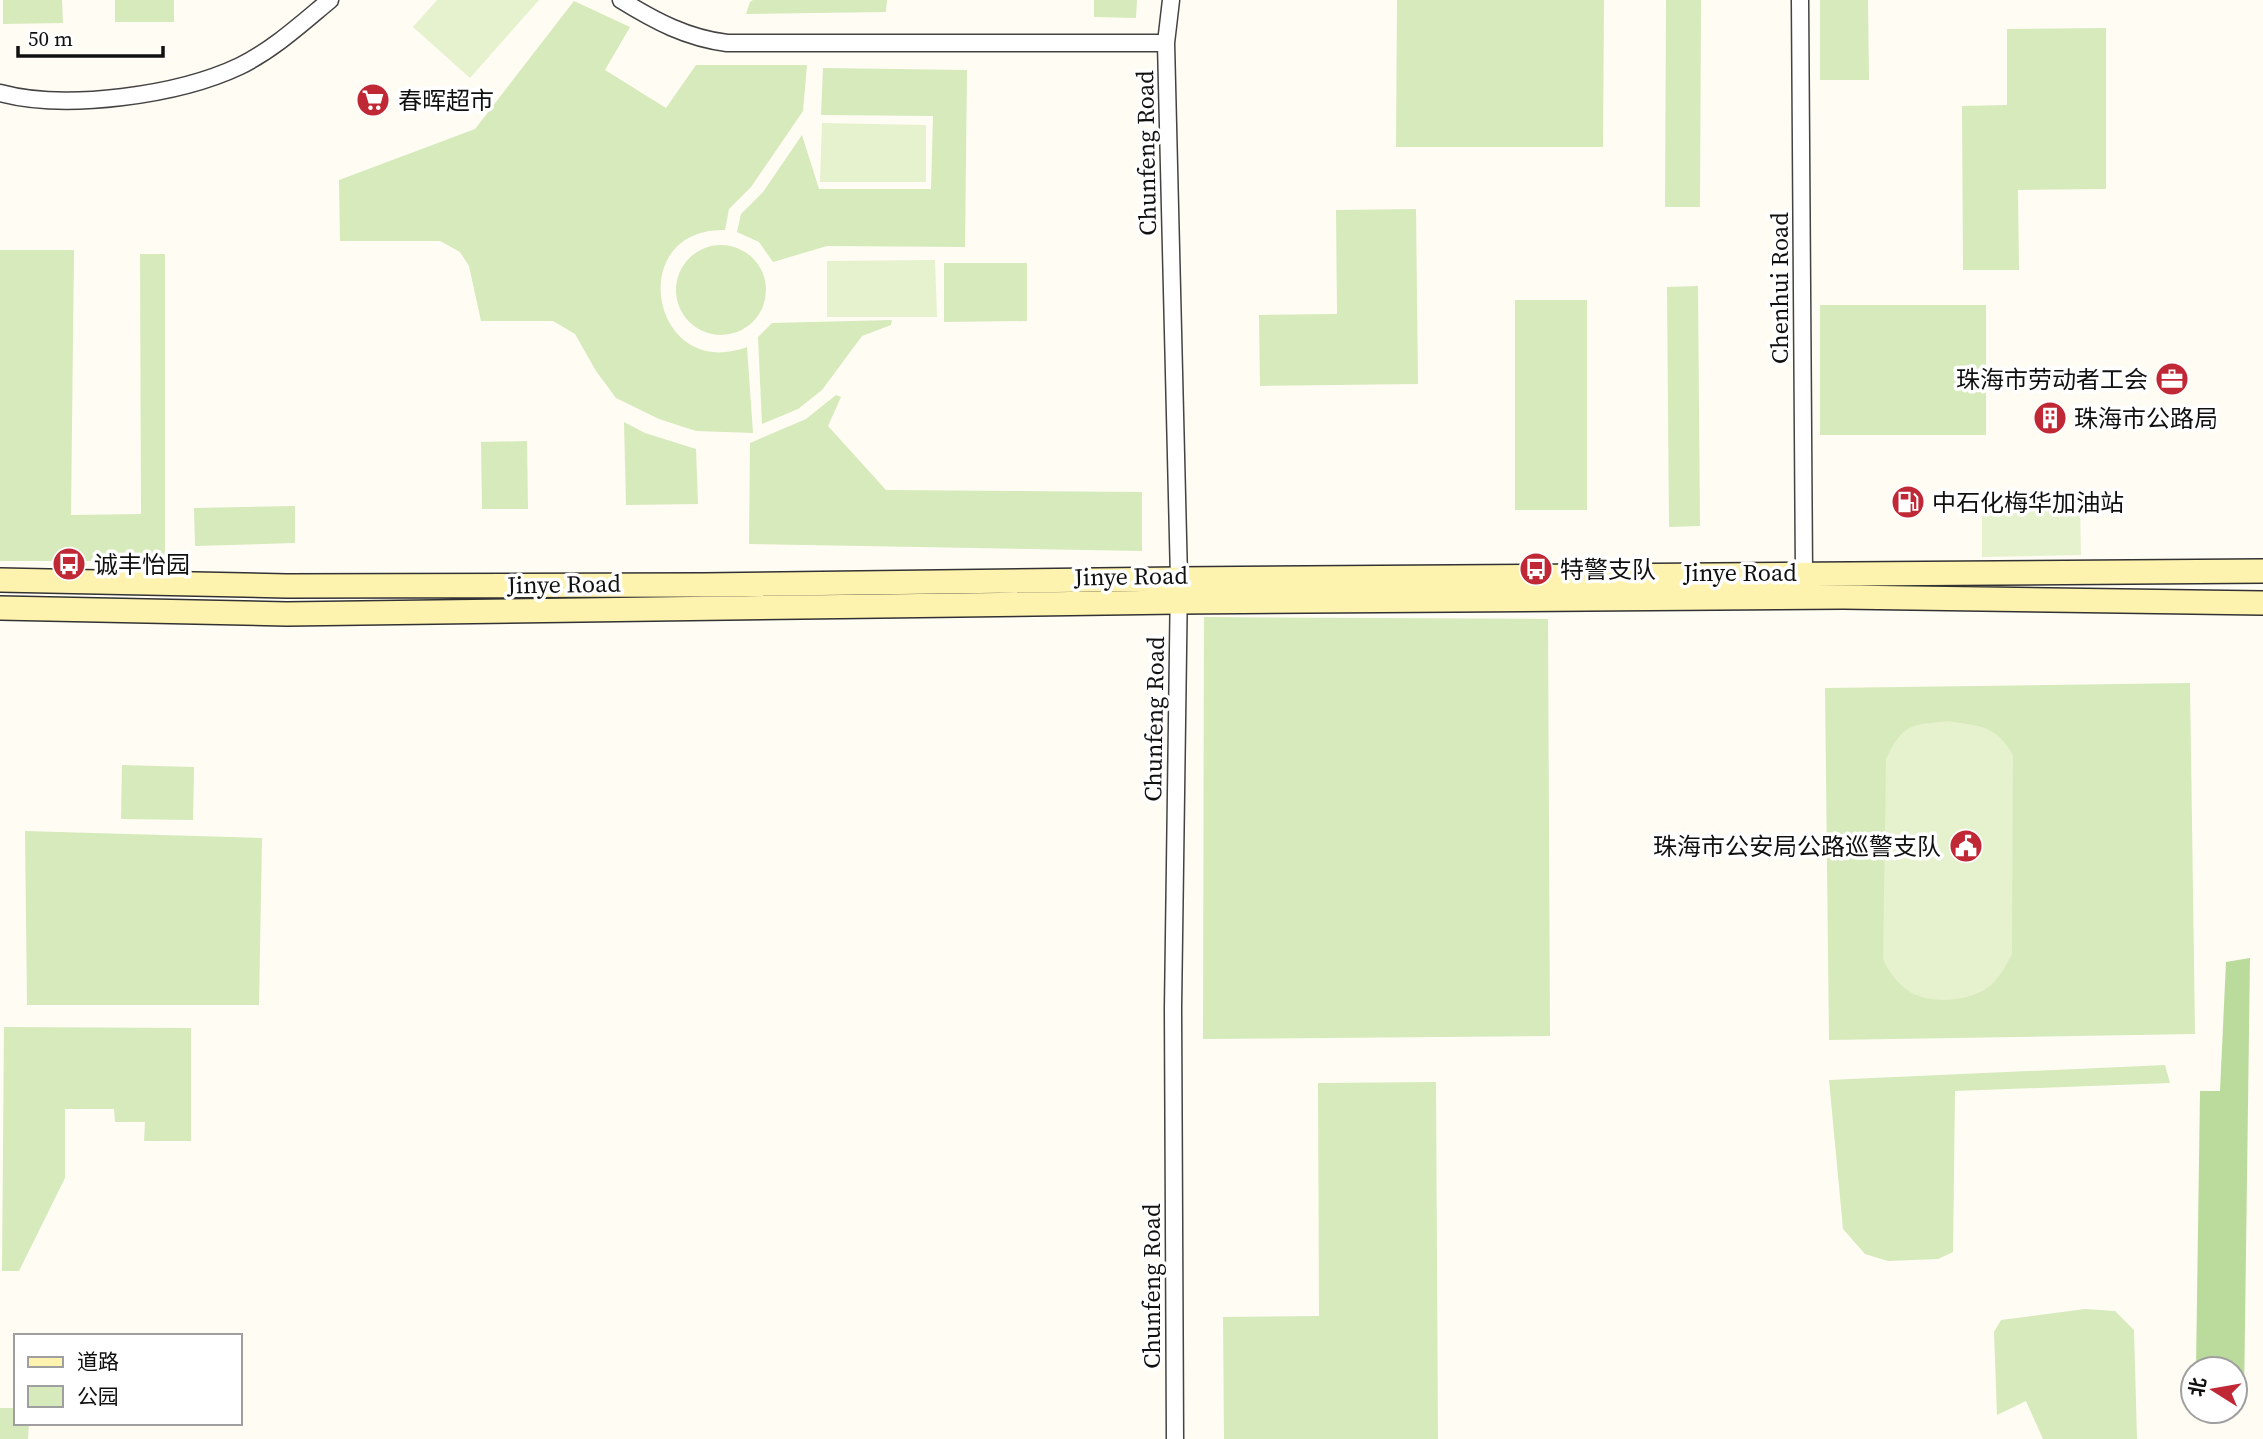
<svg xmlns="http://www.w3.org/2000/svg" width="2263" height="1439" viewBox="0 0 2263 1439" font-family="'Source Serif 4','Noto Sans SC',serif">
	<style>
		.green { fill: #d6eabc }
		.forest { fill: #badb9b }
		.pitch { fill: #e6f1ce }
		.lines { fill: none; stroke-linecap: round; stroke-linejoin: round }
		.minor-casing { stroke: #434343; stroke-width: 19 }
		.secondary-casing { stroke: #323232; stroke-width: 26 }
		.minor { stroke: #fff; stroke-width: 16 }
		.secondary { stroke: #fef2af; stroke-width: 23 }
		.labels { text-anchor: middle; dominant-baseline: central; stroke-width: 7; stroke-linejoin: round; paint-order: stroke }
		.poi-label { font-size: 24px; fill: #101010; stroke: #fff; text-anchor: start }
		.street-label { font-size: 24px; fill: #101010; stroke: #fff }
	</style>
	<rect width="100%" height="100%" fill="#fffcf3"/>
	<path class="green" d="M 3,0 L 62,0 L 63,23 L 3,24 Z
		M 115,0 L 174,0 L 174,22 L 115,22 Z
		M 753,0 L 887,0 L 886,12 L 746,14 L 750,2 Z
		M 1094,0 L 1137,0 L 1136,18 L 1094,17 Z
		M 1397,0 L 1604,0 L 1603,147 L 1396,147 Z
		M 1666,0 L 1701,0 L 1700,207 L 1665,207 Z
		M 1820,0 L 1868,0 L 1869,80 L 1820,80 Z
		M 574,1 L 630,27 L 605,70 L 666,108 L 696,65 L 807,65 L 803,111 L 751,187 L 729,209 L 725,230 C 623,228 651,383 747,347 L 753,433 L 696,431 L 659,419 L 616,398 L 596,371 L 575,334 L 553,321 L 481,321 L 469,266 L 460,252 L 440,241 L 340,241 L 339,180 L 475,129 Z
		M 2106,28 L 2106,189 L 2018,190 L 2019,270 L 1963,270 L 1962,106 L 2007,105 L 2007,29 Z
		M 823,68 L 967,70 L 965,247 L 827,246 L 773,262 L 759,242 L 737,232 L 741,214 L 763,192 L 802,135 L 819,189 L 931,189 L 933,116 L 821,115 Z
		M 1416,209 L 1418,384 L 1260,386 L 1259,315 L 1337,314 L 1336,210 Z
		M676 290a45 45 0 1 1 90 0a45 45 0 1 1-90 0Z
		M 0,250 L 74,250 L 71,515 L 141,514 L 140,254 L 165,254 L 165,561 L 0,561 Z
		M 944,263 L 1027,263 L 1027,321 L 944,322 Z
		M 1698,286 L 1700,526 L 1669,527 L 1667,287 Z
		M 1515,300 L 1587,300 L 1587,510 L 1515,510 Z
		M 1820,305 L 1986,305 L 1986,435 L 1820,435 Z
		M 892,320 L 891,325 L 862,336 L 822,390 L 798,409 L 762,424 L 758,337 L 772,323 Z
		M 836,395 L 841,397 L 828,426 L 886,490 L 1142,492 L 1142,551 L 749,544 L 750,443 L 806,419 Z
		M 624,422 L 645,433 L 696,449 L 698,504 L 626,505 Z
		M 527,441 L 528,509 L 482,509 L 481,442 Z
		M 295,506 L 295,543 L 195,546 L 194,508 Z
		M 1204,617 L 1548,619 L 1550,1036 L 1203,1039 Z
		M 2190,683 L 2195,1034 L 1829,1040 L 1825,688 Z
		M 122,765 L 194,767 L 193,820 L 121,819 Z
		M 25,831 L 262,838 L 259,1005 L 27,1005 Z
		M 4,1027 L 191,1028 L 191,1141 L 144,1141 L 145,1122 L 115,1122 L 114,1109 L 65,1109 L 65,1178 L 19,1271 L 2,1271 Z
		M 2165,1065 L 2170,1083 L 1955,1091 L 1953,1252 L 1938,1259 L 1888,1261 L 1865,1254 L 1843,1229 L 1829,1080 Z
		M 1436,1082 L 1438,1439 L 1224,1439 L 1223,1317 L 1319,1316 L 1318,1083 Z
		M 2085,1309 L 2115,1311 L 2134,1330 L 2137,1439 L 2043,1439 L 2026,1401 L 1997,1415 L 1994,1332 L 2001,1320 Z
		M 0,1408 L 16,1408 L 16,1423 L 29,1423 L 28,1439 L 0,1439 Z"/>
	<path class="forest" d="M 2250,958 L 2244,1397 L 2235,1397 L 2235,1369 L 2196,1369 L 2200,1091 L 2220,1091 L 2226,962 Z"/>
	<path class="pitch" d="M 437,0 L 539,0 L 470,78 L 413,27 Z
		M 822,123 L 926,125 L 926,182 L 820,182 Z
		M 935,260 L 937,317 L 827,317 L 827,261 Z
		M 2080,508 L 2081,555 L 1982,557 L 1982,510 Z
		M 1948,721 C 1980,726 1996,725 2013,755 L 2012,954 C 2006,966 2000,977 1990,986 C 1970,1002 1927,1006 1906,989 C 1895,981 1889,971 1883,959 L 1886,759 C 1903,723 1911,725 1948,721 Z"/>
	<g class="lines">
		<defs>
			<path id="minor" d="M 621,0 C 655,21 687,38 727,43 L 1166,43
				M 1171,0 L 1166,43 L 1179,579 L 1173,1008 L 1175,1439
				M 1800,0 L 1804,576
				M 0,93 C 66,111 179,95 240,66 C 274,49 301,24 330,0"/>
			<path id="secondary" d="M 0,580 L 287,586 L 704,585 L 1179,579 L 2263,571
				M 0,608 L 287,614 L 1178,602 L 1843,597 L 2263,603"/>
		</defs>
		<use href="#minor" class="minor-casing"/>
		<use href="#secondary" class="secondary-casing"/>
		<use href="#minor" class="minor"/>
		<use href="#secondary" class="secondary"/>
	</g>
	<defs>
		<symbol id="supermarket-disc" viewBox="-11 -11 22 22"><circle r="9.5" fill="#c12835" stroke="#fff"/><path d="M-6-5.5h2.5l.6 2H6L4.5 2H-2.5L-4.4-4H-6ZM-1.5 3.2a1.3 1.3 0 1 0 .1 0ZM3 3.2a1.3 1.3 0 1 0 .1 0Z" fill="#fff"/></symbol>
		<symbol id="office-disc" viewBox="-11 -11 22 22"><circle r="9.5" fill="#c12835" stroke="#fff"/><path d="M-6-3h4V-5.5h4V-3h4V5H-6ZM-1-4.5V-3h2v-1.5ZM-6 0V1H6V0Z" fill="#fff"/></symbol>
		<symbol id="building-disc" viewBox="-11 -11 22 22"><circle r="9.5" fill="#c12835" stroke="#fff"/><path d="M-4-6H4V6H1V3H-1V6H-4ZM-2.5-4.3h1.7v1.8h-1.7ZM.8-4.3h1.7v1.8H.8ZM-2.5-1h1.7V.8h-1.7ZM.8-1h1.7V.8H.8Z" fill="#fff"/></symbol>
		<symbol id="fuel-disc" viewBox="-11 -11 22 22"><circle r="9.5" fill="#c12835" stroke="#fff"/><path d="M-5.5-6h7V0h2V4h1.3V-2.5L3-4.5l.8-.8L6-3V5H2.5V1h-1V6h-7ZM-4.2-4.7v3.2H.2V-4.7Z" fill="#fff"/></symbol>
		<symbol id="bus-disc" viewBox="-11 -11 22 22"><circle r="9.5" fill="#c12835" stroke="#fff"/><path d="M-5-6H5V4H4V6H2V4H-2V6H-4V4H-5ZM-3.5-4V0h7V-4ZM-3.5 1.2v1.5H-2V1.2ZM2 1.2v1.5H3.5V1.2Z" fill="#fff"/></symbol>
		<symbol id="civic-disc" viewBox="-11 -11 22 22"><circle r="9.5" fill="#c12835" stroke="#fff"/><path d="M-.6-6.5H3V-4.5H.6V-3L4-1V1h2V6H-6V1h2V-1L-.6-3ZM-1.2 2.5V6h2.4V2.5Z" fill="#fff"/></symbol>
	</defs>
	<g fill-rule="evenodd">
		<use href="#supermarket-disc" x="354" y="81" width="38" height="38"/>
		<use href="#office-disc" x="2153" y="360" width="38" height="38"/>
		<use href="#building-disc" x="2031" y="399" width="38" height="38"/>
		<use href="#fuel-disc" x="1889" y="483" width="38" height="38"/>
		<use href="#bus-disc" x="50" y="545" width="38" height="38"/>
		<use href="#bus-disc" x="1517" y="550" width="38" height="38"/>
		<use href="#civic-disc" x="1947" y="827" width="38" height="38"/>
	</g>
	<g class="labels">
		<g class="poi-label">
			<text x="398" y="100">春晖超市</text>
			<text x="2148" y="379" text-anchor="end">珠海市劳动者工会</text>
			<text x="2074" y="418">珠海市公路局</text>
			<text x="1932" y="502">中石化梅华加油站</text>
			<text x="94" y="564">诚丰怡园</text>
			<text x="1560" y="569">特警支队</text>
			<text x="1941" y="846" text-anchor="end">珠海市公安局公路巡警支队</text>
		</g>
		<g class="street-label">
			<text transform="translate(1146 153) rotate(-91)">Chunfeng Road</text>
			<text transform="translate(1779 288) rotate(-90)">Chenhui Road</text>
			<text x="1740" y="572">Jinye Road</text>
			<text transform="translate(1131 576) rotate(-1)">Jinye Road</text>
			<text transform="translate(564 584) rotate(-1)">Jinye Road</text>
			<text transform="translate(1154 719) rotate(-89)">Chunfeng Road</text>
			<text transform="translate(1151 1286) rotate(-90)">Chunfeng Road</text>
		</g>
	</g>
	<rect x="14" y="1334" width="228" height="91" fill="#ffffff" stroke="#9f9f9f" stroke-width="2"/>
	<rect x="28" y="1357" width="35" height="10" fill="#fef2af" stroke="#9f9f9f" stroke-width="2"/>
	<text x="77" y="1369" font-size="21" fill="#101010">道路</text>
	<rect x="28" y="1386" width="35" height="21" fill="#d6eabc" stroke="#9f9f9f" stroke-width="2"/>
	<text x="77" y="1404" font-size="21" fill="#101010">公园</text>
	<g transform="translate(2214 1390) rotate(281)"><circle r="33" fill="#ffffff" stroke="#9f9f9f" stroke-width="2"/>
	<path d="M0-5L12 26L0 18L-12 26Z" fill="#c12835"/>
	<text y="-10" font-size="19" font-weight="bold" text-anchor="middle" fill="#101010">北</text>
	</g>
	<path d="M18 46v10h145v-10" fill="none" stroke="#101010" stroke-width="3.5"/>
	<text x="28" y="46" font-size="21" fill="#101010" stroke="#ffffff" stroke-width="5" paint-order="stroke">50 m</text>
</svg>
